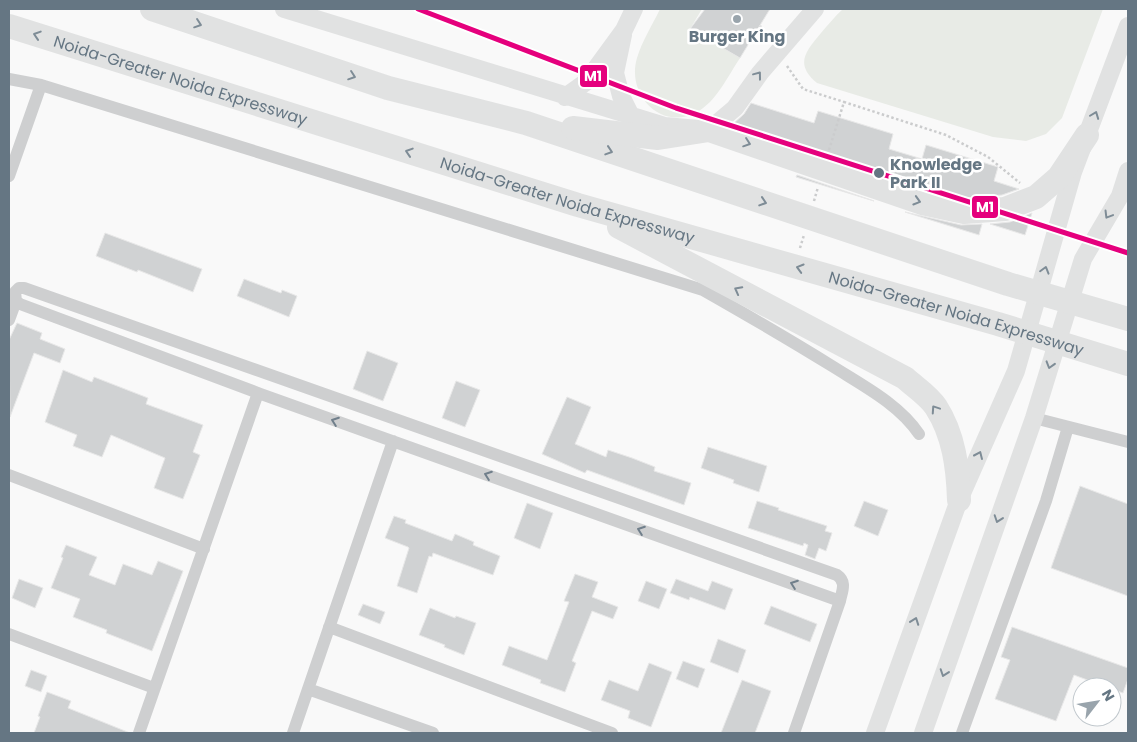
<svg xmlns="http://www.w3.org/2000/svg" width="1137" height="742" viewBox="0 0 1137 742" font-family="Poppins,sans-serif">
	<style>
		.green { fill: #e8ebe6 }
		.building { fill: #d0d2d3; stroke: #e8e8e8 }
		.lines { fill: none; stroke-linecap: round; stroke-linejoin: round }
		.path { stroke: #cbcccd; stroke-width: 2.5; stroke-dasharray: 2.5 2.5; stroke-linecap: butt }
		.street { stroke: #cecfd0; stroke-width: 12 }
		.secondary { stroke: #e1e2e2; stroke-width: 18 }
		.highway { stroke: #e1e2e2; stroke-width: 24 }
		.metro-1-casing { stroke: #fff; stroke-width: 9 }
		.metro-1 { stroke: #e5007d; stroke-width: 5 }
		.oneway { stroke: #7e8c96 }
		.oneway2 { stroke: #707f8b }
		.poi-dot { fill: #99a4ac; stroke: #fff; stroke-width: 2 }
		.stop-dot { fill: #657683; stroke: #fff; stroke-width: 2 }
		.labels { text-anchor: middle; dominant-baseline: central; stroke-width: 5; stroke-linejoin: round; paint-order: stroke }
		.poi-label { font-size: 16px; font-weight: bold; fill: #657683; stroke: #fff }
		.street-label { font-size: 16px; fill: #657683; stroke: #fff }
		.stop-label { font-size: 16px; font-weight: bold; fill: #657683; stroke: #fff; text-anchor: start }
		.line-badge { stroke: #fff; stroke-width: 2 }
		.badge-label { font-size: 14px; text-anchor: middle; font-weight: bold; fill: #fff }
	</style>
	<rect width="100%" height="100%" fill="#f9f9f9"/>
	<path class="green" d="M 660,9 L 702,9 L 690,29 L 740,58 C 728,76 716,102 697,112 C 661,132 626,94 637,58 C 642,41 653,24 660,9 Z
		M 843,9 L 1103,9 L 1062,118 L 1046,134 L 1026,141 L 993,137 L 817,83 C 794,64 806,51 821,33 C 828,25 835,16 843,9 Z"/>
	<path class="building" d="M 705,9 L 770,9 L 740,58 L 690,29 Z
		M 751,103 L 814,123 L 818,111 L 893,134 L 889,149 L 922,159 L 926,145 L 998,167 L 994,181 L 1019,189 L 1002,195 L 965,198 L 926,190 L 733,124 L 744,114 Z
		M 797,175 L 874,201 L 796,177 Z
		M 905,212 L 961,225 L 982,224 L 979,235 Z
		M 1032,213 L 1025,235 L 990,224 L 1010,222 Z
		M 105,233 L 202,269 L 193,292 L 138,270 L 137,272 L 96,256 Z
		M 244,279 L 281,293 L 282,290 L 297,296 L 289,317 L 237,296 Z
		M 17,323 L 42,333 L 40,339 L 65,349 L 60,363 L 34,353 L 10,417 L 9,340 Z
		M 367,351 L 398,363 L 383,401 L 353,389 Z
		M 63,370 L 92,382 L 94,377 L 148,398 L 146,404 L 203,425 L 193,452 L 200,455 L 183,499 L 154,488 L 165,458 L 111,435 L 102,457 L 73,446 L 77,435 L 45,422 Z
		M 456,381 L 480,390 L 465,427 L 442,418 Z
		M 567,397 L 591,407 L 575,444 L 606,457 L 608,450 L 632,458 L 655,467 L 654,471 L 691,483 L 684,505 L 587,470 L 585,473 L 542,454 Z
		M 708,447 L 767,466 L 759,492 L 733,483 L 734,480 L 701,468 Z
		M 1080,486 L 1128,504 L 1128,596 L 1051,568 Z
		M 757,501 L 779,508 L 778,510 L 827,526 L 825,531 L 832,533 L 826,551 L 819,548 L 815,559 L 805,555 L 808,545 L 804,543 L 803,546 L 748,528 Z
		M 864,501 L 888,510 L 878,536 L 854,526 Z
		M 527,503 L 553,513 L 540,549 L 514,538 Z
		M 394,516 L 406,520 L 405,523 L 452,541 L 455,534 L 474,542 L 473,545 L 500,556 L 493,575 L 433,553 L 432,557 L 429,556 L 417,593 L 397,586 L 409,548 L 408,547 L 385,538 Z
		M 66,545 L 97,557 L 89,575 L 115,585 L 123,564 L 152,575 L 158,561 L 183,571 L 152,651 L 106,633 L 107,630 L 73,617 L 80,599 L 51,588 L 63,558 L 61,557 Z
		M 575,574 L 598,582 L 592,597 L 618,607 L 613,619 L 592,611 L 572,661 L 576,663 L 565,692 L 540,683 L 541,680 L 502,665 L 509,646 L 547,660 L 569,602 L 564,601 Z
		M 19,579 L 43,588 L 35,608 L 12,598 Z
		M 676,579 L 708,591 L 712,581 L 733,589 L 725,610 L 690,597 L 689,600 L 670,593 Z
		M 646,581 L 667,589 L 659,609 L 638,601 Z
		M 363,604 L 385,612 L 380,624 L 358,615 Z
		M 771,606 L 817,624 L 810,642 L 764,624 Z
		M 430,608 L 455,618 L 456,616 L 476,623 L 464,655 L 444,647 L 445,645 L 419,635 Z
		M 1012,627 L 1128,668 L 1128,679 L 1123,693 L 1112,689 L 1112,687 L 1106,687 L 1074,675 L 1056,721 L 995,699 L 1010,660 L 1001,657 Z
		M 718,639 L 746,650 L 738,673 L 710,662 Z
		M 683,661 L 705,669 L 698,688 L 676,679 Z
		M 649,663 L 672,672 L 651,727 L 628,718 L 630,711 L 601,700 L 609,680 L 638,691 Z
		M 31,670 L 47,676 L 41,692 L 25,686 Z
		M 742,680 L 771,691 L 755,733 L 721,733 Z
		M 47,692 L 71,701 L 68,708 L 130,733 L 34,733 L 40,717 L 38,716 Z"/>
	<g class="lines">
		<path class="path" d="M 760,26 L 769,38
			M 787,66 L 803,89 L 844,102
			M 829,150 L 844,102 L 946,135 L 988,157 L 1020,183
			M 814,201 L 818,187
			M 800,248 L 804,235"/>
		<path class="street" d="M 9,79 L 41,85 L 703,290 C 747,315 790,340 832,366 C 862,385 899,404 919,434
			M 9,176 L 41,85
			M 9,320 L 16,301
			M 1034,418 L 1128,442
			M 9,475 L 204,549
			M 329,627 L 612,733
			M 9,634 L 154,688
			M 308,689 L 433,733
			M 139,733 L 258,393
			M 293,733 L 393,441
			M 794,733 L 840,601 C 842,591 847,582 837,575 L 24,288 L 19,288 L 15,292 L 16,301 L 20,304 L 258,393 L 840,601
			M 962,733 L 1046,501 L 1068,427"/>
		<path class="secondary" d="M 284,9 L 665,126 L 709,130 L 735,108 L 760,73 L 815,9
			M 623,35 L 615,73 L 621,96 L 631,116
			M 565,97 L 586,82 L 624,30 L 634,9
			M 875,733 L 959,500 L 1016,371 L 1073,172 L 1128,26
			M 923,733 L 1034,418 L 1083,259 L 1120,196 L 1128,171"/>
		<g class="highway">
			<path d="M 152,9 L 388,88 L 526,123 L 1008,284 L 1128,319"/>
			<path id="s1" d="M 9,26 L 578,205 L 998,324 L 1128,364"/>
			<path d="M 573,128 L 658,138 L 709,130 L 922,203 L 964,212 L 1005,209 L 1036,197 L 1059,177 L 1087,135"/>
			<path d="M 619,227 L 905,378 C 915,387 929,396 936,407 C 954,435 958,468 959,500"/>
		</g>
		<defs>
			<path id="metro-1" d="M 418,9 L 676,108 L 1128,253"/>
		</defs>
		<use href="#metro-1" class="metro-1-casing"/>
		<use href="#metro-1" class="metro-1"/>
	</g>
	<defs><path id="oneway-chevron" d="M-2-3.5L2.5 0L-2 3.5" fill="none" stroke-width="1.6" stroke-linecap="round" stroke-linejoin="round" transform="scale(1.25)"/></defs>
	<g class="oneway">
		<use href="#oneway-chevron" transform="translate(198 24) rotate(19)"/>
		<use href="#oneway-chevron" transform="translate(37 35) rotate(-162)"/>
		<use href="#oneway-chevron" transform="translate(758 75) rotate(-53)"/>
		<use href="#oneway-chevron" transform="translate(352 76) rotate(19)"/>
		<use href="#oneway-chevron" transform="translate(1095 115) rotate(-69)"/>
		<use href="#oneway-chevron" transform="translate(747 143) rotate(19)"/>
		<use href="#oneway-chevron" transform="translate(609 151) rotate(18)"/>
		<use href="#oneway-chevron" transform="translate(409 152) rotate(-162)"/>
		<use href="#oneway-chevron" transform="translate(917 201) rotate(17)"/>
		<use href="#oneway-chevron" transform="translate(763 202) rotate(18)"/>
		<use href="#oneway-chevron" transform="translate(1108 215) rotate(121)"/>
		<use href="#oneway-chevron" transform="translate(800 268) rotate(-164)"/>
		<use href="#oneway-chevron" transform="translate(1045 270) rotate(-74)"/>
		<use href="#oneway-chevron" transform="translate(738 290) rotate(-152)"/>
		<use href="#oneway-chevron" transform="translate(1050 365) rotate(107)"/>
		<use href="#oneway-chevron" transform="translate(935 409) rotate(-124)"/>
		<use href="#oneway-chevron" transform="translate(979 455) rotate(-66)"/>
		<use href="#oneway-chevron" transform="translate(998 519) rotate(109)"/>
		<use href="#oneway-chevron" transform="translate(915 621) rotate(-70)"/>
		<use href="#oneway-chevron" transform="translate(944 673) rotate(109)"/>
	</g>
	<g class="oneway2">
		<use href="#oneway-chevron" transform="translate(335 421) rotate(-160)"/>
		<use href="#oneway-chevron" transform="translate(488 475) rotate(-160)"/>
		<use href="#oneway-chevron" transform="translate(641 530) rotate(-160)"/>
		<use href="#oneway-chevron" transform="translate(794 584) rotate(-160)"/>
	</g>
	<circle class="poi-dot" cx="737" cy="19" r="5"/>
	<circle class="stop-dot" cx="879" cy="173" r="6"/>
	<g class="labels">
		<g class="poi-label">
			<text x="737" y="36">Burger King</text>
		</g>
		<g class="street-label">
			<text stroke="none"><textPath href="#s1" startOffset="180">Noida-Greater Noida Expressway</textPath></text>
			<text stroke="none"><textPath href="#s1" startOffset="585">Noida-Greater Noida Expressway</textPath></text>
			<text stroke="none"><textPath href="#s1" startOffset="990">Noida-Greater Noida Expressway</textPath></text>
		</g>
		<g class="stop-label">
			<text x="890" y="164">Knowledge<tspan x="890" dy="18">Park II</tspan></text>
		</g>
	</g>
	<g class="line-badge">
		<rect x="579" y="64" width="29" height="24" rx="5" fill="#e5007d"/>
		<rect x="971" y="195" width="28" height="24" rx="5" fill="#e5007d"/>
	</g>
	<g class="badge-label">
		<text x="593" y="81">M1</text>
		<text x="985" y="212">M1</text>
	</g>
	<rect width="1137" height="742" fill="none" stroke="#657683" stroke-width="20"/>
	<g transform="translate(1097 702) rotate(59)"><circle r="24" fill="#ffffff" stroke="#c1c8cd"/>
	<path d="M0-4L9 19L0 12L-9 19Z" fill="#99a4ac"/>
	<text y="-8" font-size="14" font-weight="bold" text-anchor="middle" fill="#657683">N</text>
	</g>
</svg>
